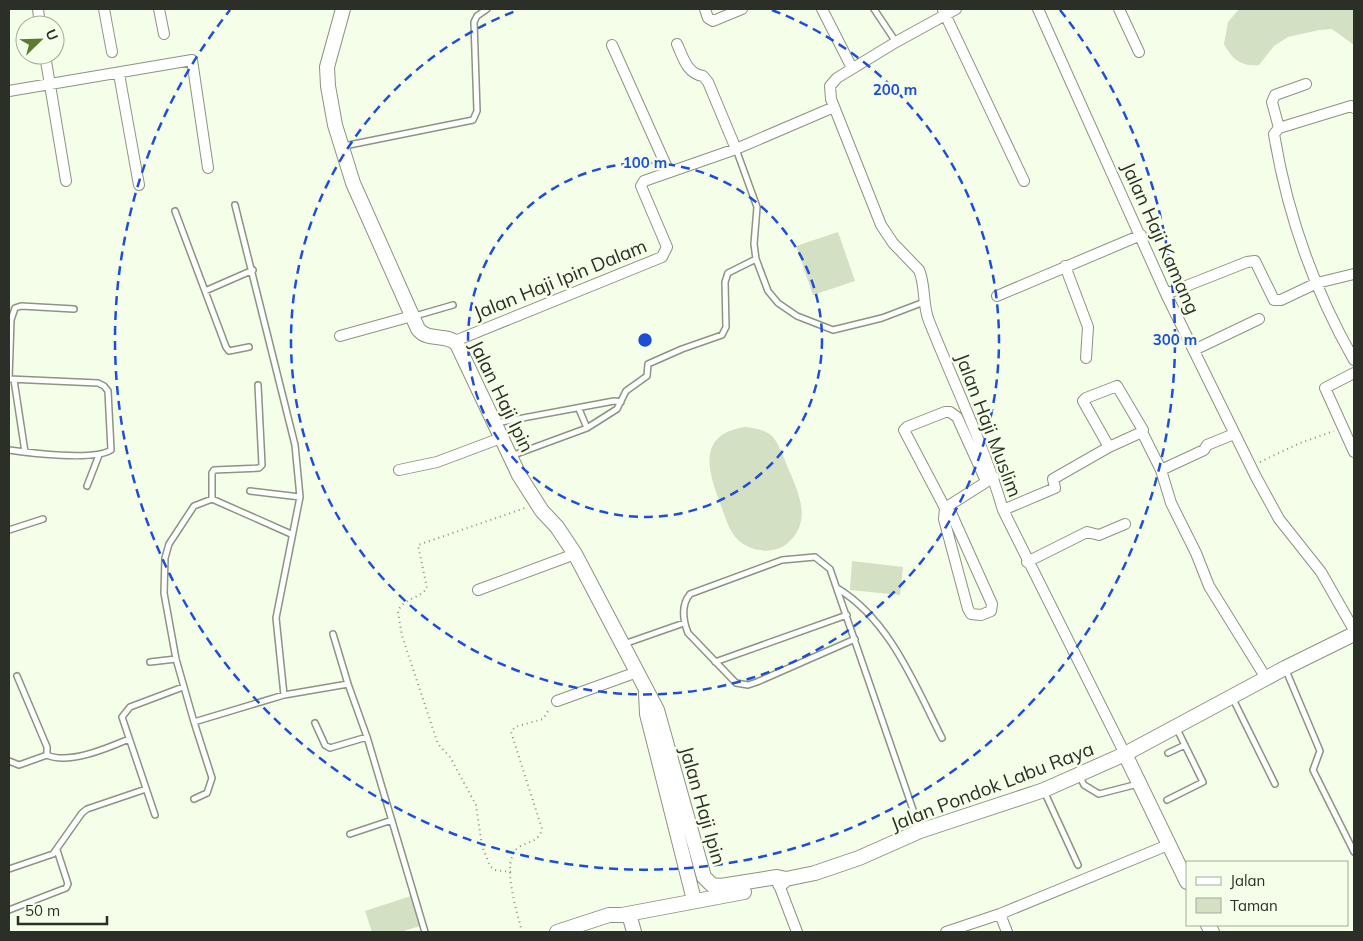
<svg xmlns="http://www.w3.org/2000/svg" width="1363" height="941" viewBox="0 0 1363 941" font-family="Mulish,sans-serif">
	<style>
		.green { fill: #d3e0c4 }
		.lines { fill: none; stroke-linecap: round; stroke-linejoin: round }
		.lane-casing { stroke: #8b9581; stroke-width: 8 }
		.street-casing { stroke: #8b9581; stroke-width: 12 }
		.secondary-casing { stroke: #8b9581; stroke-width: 16 }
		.path { stroke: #8b9283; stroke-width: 2; stroke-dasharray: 1 4; stroke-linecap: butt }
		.lane { stroke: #fff; stroke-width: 5 }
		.street { stroke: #fff; stroke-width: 10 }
		.secondary { stroke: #fff; stroke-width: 14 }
		.ring { fill: none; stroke: #1d4ed8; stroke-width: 2.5; stroke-dasharray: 9 6 }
		.labels { text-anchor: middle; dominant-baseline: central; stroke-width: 5; stroke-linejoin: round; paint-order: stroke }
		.street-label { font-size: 19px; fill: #2b2f27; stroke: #f4fee8 }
		.centre { fill: #1d4ed8; stroke: #f4fee8; stroke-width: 2.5 }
		.ring-label { font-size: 15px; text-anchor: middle; font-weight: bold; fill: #1d4ed8; stroke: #f4fee8; stroke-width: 5; stroke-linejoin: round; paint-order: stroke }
	</style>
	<rect width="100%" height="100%" fill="#f4fee8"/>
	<path class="green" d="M 1239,9 L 1354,9 L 1354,45 L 1332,29 L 1319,30 L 1288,37 L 1274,46 L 1259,65 C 1241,67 1232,59 1224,44 L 1228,22 Z
		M 838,232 L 855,281 L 813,295 L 796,246 Z
		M 745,427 C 755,428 766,430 773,437 C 780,446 784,458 788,468 C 798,492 812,519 790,541 C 775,557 745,552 733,534 C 727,525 724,513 720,503 C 707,469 698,434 745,427 Z
		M 852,561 L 903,567 L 900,595 L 850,590 Z
		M 414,895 L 424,925 L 400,932 L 372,932 L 365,911 Z"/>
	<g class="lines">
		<defs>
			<path id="lane" d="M 874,9 L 896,42
				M 344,146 L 473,120 L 477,111 L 474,22 L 477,16 L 487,9
				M 736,149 L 757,207 L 754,244 L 756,259 L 768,291 L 778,303 L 797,316 L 833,330 L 882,318 L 924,302
				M 235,205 L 295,445 L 300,497 L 276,618 L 284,695
				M 175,211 L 226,347 L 229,351 L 249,347
				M 205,291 L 253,270
				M 415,316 L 453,305
				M 9,379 L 98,383 L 104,386 L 108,391 L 111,450 C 94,461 30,453 9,450
				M 9,379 L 11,320 L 15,308 L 21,306 L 74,309
				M 14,380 L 25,452
				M 579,409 L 587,428
				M 496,423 L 614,401 L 621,402
				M 511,456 L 587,428 L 617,409 L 626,391 L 647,376 L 648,364 L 682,349 L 722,335 L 726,327 L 725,282 L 728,273 L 756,259
				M 87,486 L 99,455
				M 250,491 L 300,497
				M 212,499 L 212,473 L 214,470 L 259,468 L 262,465 L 258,385
				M 9,530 L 43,519
				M 291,534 L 212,499 L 194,506 L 169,544 L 165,558 L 164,593 L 176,659 L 194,722 L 284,695 L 348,684 L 367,737 L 425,932
				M 837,588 C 890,620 915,685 942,738
				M 333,634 L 348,684
				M 855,639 L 757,682 L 748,685 L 736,683 L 688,633 C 683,620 681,605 690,594 L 782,560 L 815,557 L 830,569 L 920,830
				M 624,644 L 684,623
				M 150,662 L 176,659
				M 715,662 L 847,615
				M 1285,668 L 1320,751 L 1313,770 L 1354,852
				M 1232,697 L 1275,784
				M 194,722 L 212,778 L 207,793 L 194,799
				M 315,723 L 325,745 L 330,748 L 367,737
				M 1168,753 L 1185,745
				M 47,755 C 68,765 108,748 129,739
				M 9,761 L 19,765 L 47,755 L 47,747 L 17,676
				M 1079,775 L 1084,785 L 1099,794 L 1138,784
				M 1044,791 L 1078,865
				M 1167,800 L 1203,782 L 1176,727
				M 155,815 L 122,717 L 130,707 L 183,687
				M 350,834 L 392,820
				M 9,869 L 53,854 L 82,813 L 87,809 L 146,789
				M 9,910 L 66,888 L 68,884 L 57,850"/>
			<path id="street" d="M 38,9 L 40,25
				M 104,9 L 112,52
				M 159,9 L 164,34
				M 705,9 L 708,18 L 713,21 L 742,9
				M 822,9 L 852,68
				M 956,9 L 896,42 L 837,78 L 830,86 L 831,99 L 881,225 L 893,243 L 919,270 C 926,286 922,304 929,321 C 954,384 984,445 1003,510 L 1125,754
				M 1038,9 L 1166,294 L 1256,477 L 1279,519 L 1321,572 L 1354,630
				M 1119,9 L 1139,52
				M 943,10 L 1024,181
				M 677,44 C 683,57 687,74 703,76 L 708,82 L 736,149
				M 612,45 L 669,172
				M 45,55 L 66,181
				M 119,74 L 139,185
				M 9,91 L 192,60 L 208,168
				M 1354,108 L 1351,106 L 1279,128 L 1274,134 C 1287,213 1314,290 1354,360
				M 1279,128 L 1272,102 L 1275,95 L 1306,84
				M 1065,266 L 1088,327 L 1086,358
				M 1166,294 L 1247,262 L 1255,261 L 1274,300 L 1281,300 L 1317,283 L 1354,274
				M 997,296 L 1141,235
				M 340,336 L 412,316
				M 455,341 L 662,257 L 667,247 L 641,186 L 644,181 L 736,149 L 834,107
				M 1194,350 L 1259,319
				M 1354,373 L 1325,388 L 1354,452
				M 1142,432 L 1161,470 L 1171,503 L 1196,553 L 1209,586 L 1266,678
				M 399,470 L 437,462 L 501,438
				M 1161,470 L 1204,450 L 1207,445 L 1234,434
				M 986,481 L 957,417 L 950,412 L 945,412 L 907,427 L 904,430 L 945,508 L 952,515 L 992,604 L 991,611 L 981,615 L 971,614 L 968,609 L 944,519 L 945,508 L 994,477
				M 1003,510 L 1055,488 L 1053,479 L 1109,447 L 1142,432 L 1143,430 L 1117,386 L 1086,398 L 1083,401 L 1109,447
				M 1027,562 L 1087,532 L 1099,535 L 1125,524
				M 478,590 L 575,554
				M 557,701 L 637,672
				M 779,885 L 797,932
				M 1000,914 L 1007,932
				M 946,932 L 1000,914 L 1168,845"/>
			<path id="secondary" d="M 343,9 L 327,67 L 328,86 L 335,125 L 353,183 L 418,329 C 428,342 447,333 457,344 L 519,475 L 542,511 L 557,527 L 575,554 L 657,710 L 704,877 L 712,885 L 721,886 L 777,877 L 786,879
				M 646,693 L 647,714 L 694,900
				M 1125,754 L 1187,882
				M 780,884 L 786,879 L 815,873 L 859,858 L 920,831 L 1044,790 L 1125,754 L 1285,668 L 1354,634
				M 629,914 L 634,932
				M 1208,925 L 1212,932
				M 557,932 L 609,915 L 622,915 L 744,892"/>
		</defs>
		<use href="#lane" class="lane-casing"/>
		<use href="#street" class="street-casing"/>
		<use href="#secondary" class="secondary-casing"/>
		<path class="path" d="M 1260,462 L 1300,443 L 1334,431
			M 511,872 L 495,870 L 490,866 L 482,846 L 476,805 L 450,757 L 438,744 L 402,636 L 398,612 C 402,598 420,599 427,588 L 418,545 L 525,508
			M 522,932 C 518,914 499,860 519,847 C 530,840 538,843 542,829 L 511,732 L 515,727 L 543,719 L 550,708"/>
		<use href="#lane" class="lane"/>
		<use href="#street" class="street"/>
		<use href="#secondary" class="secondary"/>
	</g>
	<g class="ring">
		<circle cx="645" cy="340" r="177"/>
		<path d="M772 10A354 354 0 1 1 518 10"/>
		<path d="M1060 10A530 530 0 1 1 230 10"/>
	</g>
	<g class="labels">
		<g class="street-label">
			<text transform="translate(1161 238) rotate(66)">Jalan Haji Kamang</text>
			<text transform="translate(560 279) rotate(-22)">Jalan Haji Ipin Dalam</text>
			<text transform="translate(502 396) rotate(64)">Jalan Haji Ipin</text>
			<text transform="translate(989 425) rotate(69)">Jalan Haji Muslim</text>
			<text transform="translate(992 786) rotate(-21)">Jalan Pondok Labu Raya</text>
			<text transform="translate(703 805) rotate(74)">Jalan Haji Ipin</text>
		</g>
	</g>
	<circle cx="645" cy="340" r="8" class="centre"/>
	<g class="ring-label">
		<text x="895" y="95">200 m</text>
		<text x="645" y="168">100 m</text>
		<text x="1175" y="345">300 m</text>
	</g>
	<rect width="1363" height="941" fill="none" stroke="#2b2f27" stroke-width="20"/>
	<rect x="1186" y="861" width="162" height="65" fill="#f4fee8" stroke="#a4ab9b"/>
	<rect x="1196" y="877" width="25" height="8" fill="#ffffff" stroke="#a4ab9b"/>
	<text x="1230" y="886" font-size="15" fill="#2b2f27">Jalan</text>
	<rect x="1196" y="898" width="25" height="15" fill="#d3e0c4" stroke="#a4ab9b"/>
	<text x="1230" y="911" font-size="15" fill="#2b2f27">Taman</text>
	<g transform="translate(40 40) rotate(67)"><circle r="24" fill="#f4fee8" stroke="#a4ab9b"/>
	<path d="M0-4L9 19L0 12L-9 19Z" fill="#5c7a30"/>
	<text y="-8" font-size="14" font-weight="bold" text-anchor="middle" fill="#2b2f27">U</text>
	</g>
	<path d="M18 916v8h89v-8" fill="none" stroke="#2b2f27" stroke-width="2.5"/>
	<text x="25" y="916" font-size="15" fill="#2b2f27" stroke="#f4fee8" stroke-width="4" paint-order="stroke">50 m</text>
</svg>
